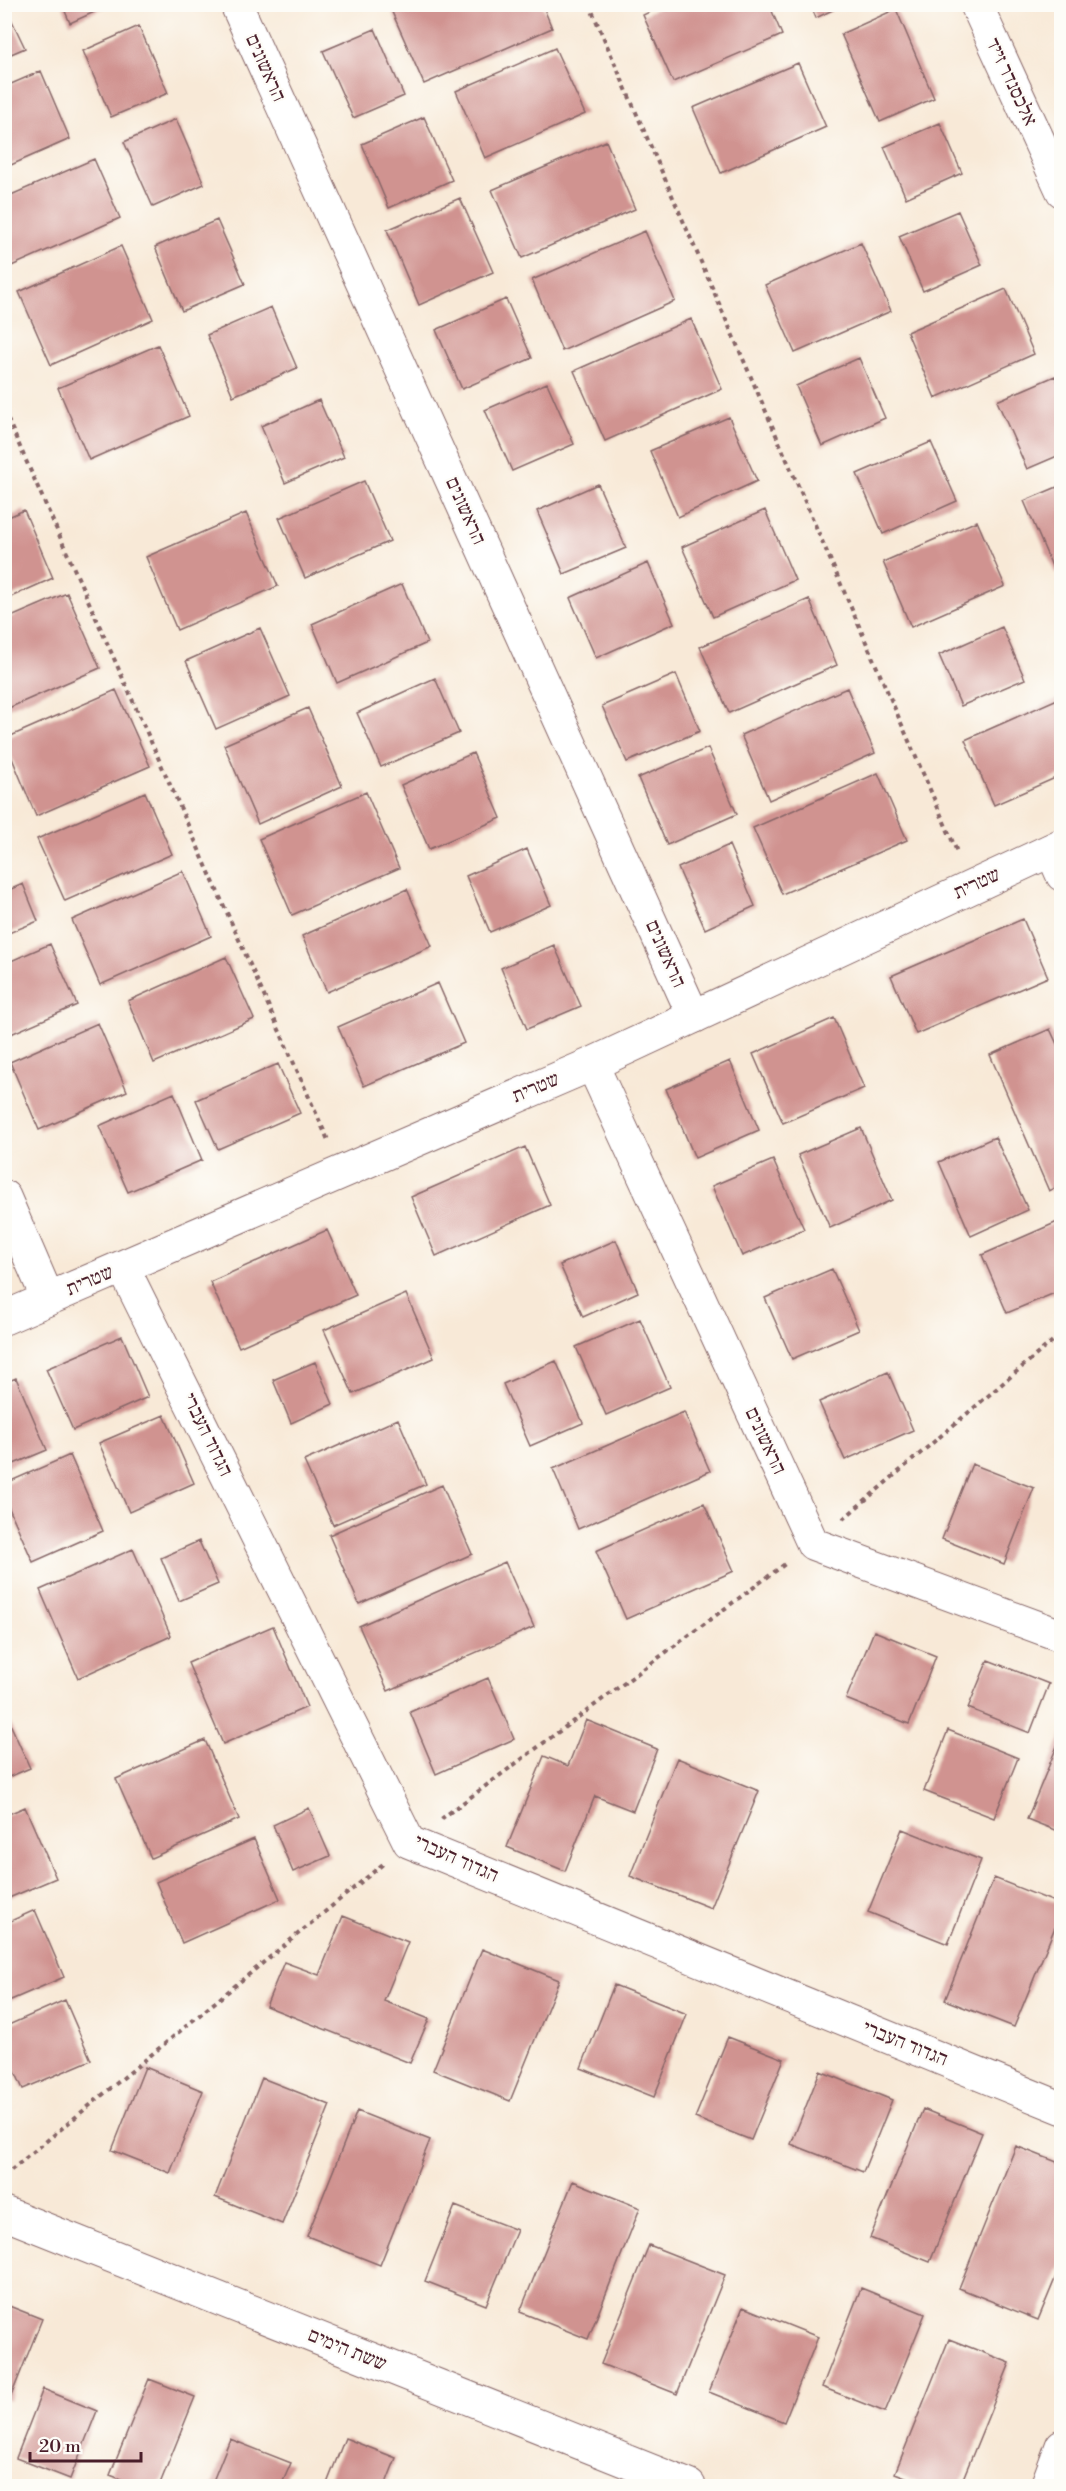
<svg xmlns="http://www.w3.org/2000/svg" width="1066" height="2491" viewBox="0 0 1066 2491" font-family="'Libre Bodoni','Frank Ruhl Libre',serif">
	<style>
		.building { fill: #d09390 }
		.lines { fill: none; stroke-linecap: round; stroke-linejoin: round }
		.minor-casing { stroke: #876667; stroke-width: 34 }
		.tertiary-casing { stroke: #876667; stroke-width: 35 }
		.path { stroke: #876667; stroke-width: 4; stroke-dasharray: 4.5 4.5; stroke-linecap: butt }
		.minor { stroke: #fff; stroke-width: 32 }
		.tertiary { stroke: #fff; stroke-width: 33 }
		.labels { text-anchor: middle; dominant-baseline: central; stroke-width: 4.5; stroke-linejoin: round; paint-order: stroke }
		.street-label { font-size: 20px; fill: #4a1f2b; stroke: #fdfcf7 }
	</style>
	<rect width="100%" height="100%" fill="#fdfcf7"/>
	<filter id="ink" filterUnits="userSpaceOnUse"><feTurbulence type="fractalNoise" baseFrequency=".0167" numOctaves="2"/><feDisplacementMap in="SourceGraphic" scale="12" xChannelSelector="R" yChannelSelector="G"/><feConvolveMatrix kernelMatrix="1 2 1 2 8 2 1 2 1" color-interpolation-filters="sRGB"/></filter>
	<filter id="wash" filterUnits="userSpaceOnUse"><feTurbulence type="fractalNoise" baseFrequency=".008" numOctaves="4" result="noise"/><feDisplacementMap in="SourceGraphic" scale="24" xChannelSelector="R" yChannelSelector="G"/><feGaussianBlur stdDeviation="1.35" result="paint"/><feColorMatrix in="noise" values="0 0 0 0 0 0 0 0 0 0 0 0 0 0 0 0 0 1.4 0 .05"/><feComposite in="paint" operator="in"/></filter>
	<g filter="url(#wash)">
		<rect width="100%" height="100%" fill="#f8e9d7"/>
		<g id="blocks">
			<path class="building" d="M 4,4 L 25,48 L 4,57 Z
				M 62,4 L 112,4 L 70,23 Z
				M 409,4 L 542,4 L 552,28 L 424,84 L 392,12 Z
				M 666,4 L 769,4 L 782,35 L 673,82 L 643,15 Z
				M 810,4 L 845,4 L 816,18 Z
				M 896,9 L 934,98 L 880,122 L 841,34 Z
				M 139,26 L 168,93 L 111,117 L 83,51 Z
				M 375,29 L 404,96 L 353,118 L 323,51 Z
				M 555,48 L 585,114 L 485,158 L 456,91 Z
				M 798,63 L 826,127 L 721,173 L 693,108 Z
				M 41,71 L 70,139 L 4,168 L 4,87 Z
				M 424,117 L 452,180 L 389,208 L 362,144 Z
				M 176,119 L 204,184 L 153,207 L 124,142 Z
				M 940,123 L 962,173 L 906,198 L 884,147 Z
				M 606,141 L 635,209 L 522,258 L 492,190 Z
				M 94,159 L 120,218 L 7,268 L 4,263 L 4,198 Z
				M 460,198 L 493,272 L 419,305 L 387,230 Z
				M 958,211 L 982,265 L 923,291 L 899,236 Z
				M 217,220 L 245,284 L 182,311 L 155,247 Z
				M 645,231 L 675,301 L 562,351 L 532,280 Z
				M 861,243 L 891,311 L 795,353 L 765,285 Z
				M 121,246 L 153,319 L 51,365 L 19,292 Z
				M 1006,289 L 1034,354 L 935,398 L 907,332 Z
				M 506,299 L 532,358 L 462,389 L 436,330 Z
				M 271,307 L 297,368 L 233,396 L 207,335 Z
				M 691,319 L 722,389 L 605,441 L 574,371 Z
				M 158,345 L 189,416 L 89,460 L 58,388 Z
				M 859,358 L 885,418 L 822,446 L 796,386 Z
				M 1055,376 L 1062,390 L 1062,454 L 1027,469 L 997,401 Z
				M 547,383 L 574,444 L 512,471 L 485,410 Z
				M 319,400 L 344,457 L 285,483 L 261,426 Z
				M 729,417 L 757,481 L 678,517 L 650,451 Z
				M 931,442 L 957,501 L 883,534 L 857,474 Z
				M 364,481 L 390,541 L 305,578 L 279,518 Z
				M 598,484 L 626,548 L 564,574 L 537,511 Z
				M 1062,485 L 1062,570 L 1055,573 L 1024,501 Z
				M 24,510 L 53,578 L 4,600 L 4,519 Z
				M 765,510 L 795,580 L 713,617 L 682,547 Z
				M 246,513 L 278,586 L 177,630 L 146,557 Z
				M 977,521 L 1005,586 L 911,627 L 883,562 Z
				M 648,563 L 674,623 L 596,658 L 570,598 Z
				M 402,584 L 427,643 L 337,683 L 312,624 Z
				M 67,593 L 100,668 L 4,710 L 4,620 Z
				M 809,599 L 837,665 L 729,713 L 700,647 Z
				M 1002,627 L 1025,679 L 961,706 L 939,655 Z
				M 260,628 L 290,696 L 216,729 L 186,661 Z
				M 676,674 L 700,731 L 627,762 L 602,706 Z
				M 435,678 L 459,733 L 381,767 L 357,713 Z
				M 847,688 L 875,753 L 769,800 L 741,735 Z
				M 116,690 L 150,766 L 36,816 L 4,739 Z
				M 1062,697 L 1062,775 L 994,805 L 965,740 Z
				M 308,708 L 342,786 L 258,824 L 224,745 Z
				M 708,748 L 737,814 L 667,845 L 638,778 Z
				M 473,753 L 501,818 L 429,849 L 401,785 Z
				M 878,773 L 907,840 L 782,894 L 753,828 Z
				M 145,792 L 172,854 L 65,901 L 37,839 Z
				M 366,792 L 399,868 L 292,915 L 259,839 Z
				M 729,845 L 755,906 L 705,929 L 678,868 Z
				M 527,849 L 551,905 L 490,932 L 466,876 Z
				M 183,871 L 211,936 L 100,985 L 72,920 Z
				M 23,884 L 38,921 L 4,935 L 4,892 Z
				M 407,889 L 432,946 L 327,992 L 302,936 Z
				M 1023,919 L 1048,977 L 916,1034 L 891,976 Z
				M 50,944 L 77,1005 L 11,1034 L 4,1019 L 4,964 Z
				M 554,945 L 581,1006 L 527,1029 L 501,968 Z
				M 226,957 L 254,1019 L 154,1063 L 128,1001 Z
				M 438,983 L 464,1043 L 364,1086 L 338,1027 Z
				M 834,1018 L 864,1088 L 783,1123 L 753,1054 Z
				M 98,1023 L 127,1091 L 39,1130 L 10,1062 Z
				M 1050,1029 L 1062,1055 L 1062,1185 L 1049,1191 L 990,1055 Z
				M 730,1061 L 759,1130 L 695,1158 L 666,1089 Z
				M 278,1064 L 300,1113 L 218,1149 L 196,1100 Z
				M 174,1093 L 202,1160 L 128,1192 L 99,1126 Z
				M 861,1128 L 892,1200 L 830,1228 L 798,1155 Z
				M 995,1137 L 1028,1210 L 971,1236 L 939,1162 Z
				M 525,1147 L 550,1205 L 436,1256 L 411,1197 Z
				M 773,1160 L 804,1229 L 742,1256 L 712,1186 Z
				M 1062,1220 L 1062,1290 L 1007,1313 L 982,1255 Z
				M 327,1230 L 356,1295 L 239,1347 L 210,1282 Z
				M 616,1240 L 638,1292 L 583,1317 L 560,1265 Z
				M 832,1269 L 859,1330 L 792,1359 L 765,1298 Z
				M 406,1294 L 434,1358 L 353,1394 L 324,1330 Z
				M 640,1319 L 670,1387 L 606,1415 L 576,1347 Z
				M 122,1336 L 148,1397 L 73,1430 L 46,1369 Z
				M 556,1361 L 583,1423 L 530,1446 L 503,1384 Z
				M 315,1362 L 333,1404 L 291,1423 L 273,1380 Z
				M 888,1372 L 913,1430 L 845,1460 L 819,1402 Z
				M 16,1378 L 47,1450 L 4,1468 L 4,1383 Z
				M 684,1412 L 710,1471 L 578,1529 L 553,1469 Z
				M 164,1415 L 194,1483 L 129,1512 L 99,1443 Z
				M 398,1419 L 426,1484 L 333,1525 L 304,1461 Z
				M 70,1455 L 103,1531 L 33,1562 L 4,1497 L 4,1484 Z
				M 972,1464 L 1034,1488 L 1004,1564 L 942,1539 Z
				M 442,1485 L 472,1554 L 359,1604 L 329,1535 Z
				M 704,1503 L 734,1571 L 626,1619 L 596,1551 Z
				M 199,1541 L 218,1584 L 179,1601 L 161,1558 Z
				M 133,1549 L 171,1636 L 78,1678 L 40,1590 Z
				M 505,1562 L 534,1627 L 388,1691 L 359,1626 Z
				M 273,1626 L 307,1707 L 223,1744 L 188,1663 Z
				M 874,1631 L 936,1656 L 909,1724 L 846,1699 Z
				M 988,1660 L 1049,1684 L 1030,1733 L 968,1708 Z
				M 488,1678 L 514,1739 L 436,1774 L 410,1712 Z
				M 4,1710 L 30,1768 L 4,1779 Z
				M 586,1720 L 657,1749 L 633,1811 L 595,1796 L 565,1871 L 507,1847 L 544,1756 L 568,1766 Z
				M 948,1730 L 1018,1758 L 994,1818 L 924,1791 Z
				M 1062,1734 L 1062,1833 L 1027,1819 Z
				M 205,1740 L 239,1819 L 151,1858 L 116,1779 Z
				M 677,1758 L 759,1791 L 711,1908 L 630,1876 Z
				M 25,1807 L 56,1878 L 4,1900 L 4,1816 Z
				M 309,1808 L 330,1856 L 293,1872 L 273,1825 Z
				M 902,1829 L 981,1860 L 948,1944 L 868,1912 Z
				M 254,1839 L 280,1899 L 182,1943 L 156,1882 Z
				M 994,1878 L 1062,1905 L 1062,1910 L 1014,2027 L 945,2000 Z
				M 35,1910 L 64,1977 L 4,2003 L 4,1924 Z
				M 343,1916 L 408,1942 L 384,2001 L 429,2019 L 410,2063 L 266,2006 L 284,1962 L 319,1975 Z
				M 482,1949 L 559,1980 L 510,2101 L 433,2070 Z
				M 614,1985 L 687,2014 L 654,2097 L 581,2068 Z
				M 65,2000 L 91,2060 L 23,2089 L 4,2047 L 4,2027 Z
				M 728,2037 L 784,2059 L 751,2140 L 695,2118 Z
				M 145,2067 L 203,2091 L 170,2173 L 112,2150 Z
				M 820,2071 L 892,2100 L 863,2172 L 791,2144 Z
				M 262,2078 L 330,2105 L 282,2224 L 215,2197 Z
				M 923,2109 L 982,2133 L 930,2262 L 870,2238 Z
				M 357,2111 L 430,2140 L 380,2265 L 307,2236 Z
				M 1016,2146 L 1062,2164 L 1062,2262 L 1038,2320 L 959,2288 Z
				M 573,2181 L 640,2208 L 588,2339 L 520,2312 Z
				M 455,2206 L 517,2230 L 486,2305 L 425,2281 Z
				M 649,2245 L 725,2275 L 677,2394 L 601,2364 Z
				M 861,2288 L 925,2314 L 885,2412 L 822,2387 Z
				M 4,2304 L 42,2319 L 9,2401 L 4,2399 Z
				M 743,2307 L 818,2337 L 784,2422 L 709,2392 Z
				M 949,2339 L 1010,2363 L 960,2486 L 929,2486 L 895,2473 Z
				M 149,2379 L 195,2397 L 159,2486 L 139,2486 L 110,2475 Z
				M 43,2389 L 97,2411 L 70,2479 L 16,2458 Z
				M 345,2438 L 396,2458 L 385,2486 L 326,2486 Z
				M 230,2439 L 291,2463 L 281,2486 L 211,2486 Z"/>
		</g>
	</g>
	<g filter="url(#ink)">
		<use href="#blocks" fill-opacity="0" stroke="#876667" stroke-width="1.5"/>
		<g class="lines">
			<defs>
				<path id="minor" d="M 236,4 L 694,1017
					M 976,4 L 1062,191
					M 1051,850 L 1062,875
					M 592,1064 L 813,1544 L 1062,1636
					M 123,1267 L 409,1842 L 1062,2108"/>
				<path id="tertiary" d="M 4,1197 L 48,1299
					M 4,1318 L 592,1064 L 1062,845
					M 4,2213 L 689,2486
					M 1047,2486 L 1062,2446"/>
			</defs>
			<use href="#minor" class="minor-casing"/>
			<use href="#tertiary" class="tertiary-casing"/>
			<path class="path" d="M 589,4 L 958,854
				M 4,411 L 328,1140
				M 843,1519 L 1062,1333
				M 441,1819 L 785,1564
				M 4,2176 L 383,1864"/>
			<use href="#minor" class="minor"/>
			<use href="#tertiary" class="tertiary"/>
		</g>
	</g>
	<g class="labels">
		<g class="street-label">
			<text transform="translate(265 68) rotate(66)">הראשונים</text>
			<text transform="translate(1011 82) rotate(65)">אלכסנדר זייד</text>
			<text transform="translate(465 511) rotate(66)">הראשונים</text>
			<text transform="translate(977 884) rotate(-25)">שטרית</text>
			<text transform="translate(665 954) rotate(66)">הראשונים</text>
			<text transform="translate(536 1088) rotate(-23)">שטרית</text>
			<text transform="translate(90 1281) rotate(-23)">שטרית</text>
			<text transform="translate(207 1435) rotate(64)">הגדוד העברי</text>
			<text transform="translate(765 1441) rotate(65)">הראשונים</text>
			<text transform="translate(456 1859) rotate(24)">הגדוד העברי</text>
			<text transform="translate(905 2044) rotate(22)">הגדוד העברי</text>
			<text transform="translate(347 2350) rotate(22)">ששת הימים</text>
		</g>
	</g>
	<rect width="1066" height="2491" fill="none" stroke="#fdfcf7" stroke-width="24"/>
	<path d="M30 2452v9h111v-9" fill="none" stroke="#4a1f2b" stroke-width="3"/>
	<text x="39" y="2452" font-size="18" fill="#4a1f2b" stroke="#fdfcf7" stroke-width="4.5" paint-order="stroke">20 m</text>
</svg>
